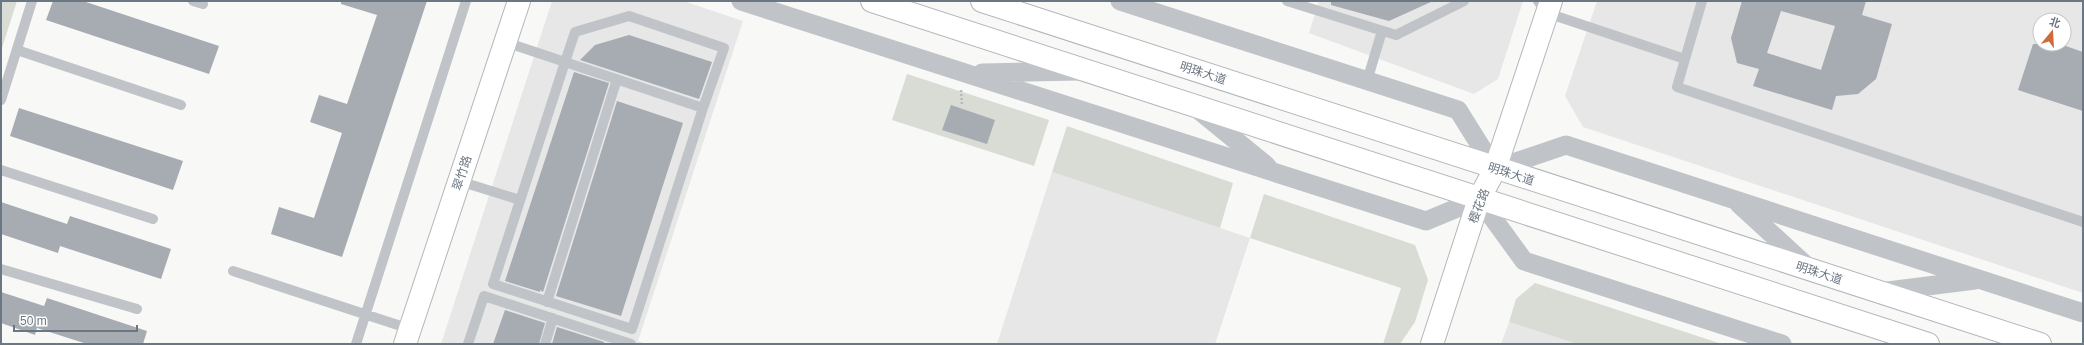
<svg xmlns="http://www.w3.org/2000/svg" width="2084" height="345" viewBox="0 0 2084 345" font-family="Helvetica,'Noto Sans SC',sans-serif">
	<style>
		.built { fill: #e6e7e6; fill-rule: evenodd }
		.green { fill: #d8dcd5 }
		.building { fill: #a6acb2; fill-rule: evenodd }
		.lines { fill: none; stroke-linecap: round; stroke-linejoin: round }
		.secondary-casing { stroke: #b3b7bb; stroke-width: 24 }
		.path { stroke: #b8bbbe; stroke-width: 2.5; stroke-dasharray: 2 2; stroke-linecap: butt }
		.lane { stroke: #c0c3c7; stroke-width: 10 }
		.street { stroke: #c0c3c7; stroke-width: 19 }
		.secondary { stroke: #fff; stroke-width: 22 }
		.labels { text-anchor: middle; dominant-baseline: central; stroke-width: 4; stroke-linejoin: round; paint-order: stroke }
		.street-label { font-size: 12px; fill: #6b7783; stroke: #fff }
	</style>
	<rect width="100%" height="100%" fill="#f8f8f6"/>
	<path class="built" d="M 552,1 L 683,1 L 743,21 L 638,341 L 647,344 L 441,344 Z
		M 1319,1 L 1523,1 L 1498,79 L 1474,94 L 1309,33 Z
		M 1597,1 L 2083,1 L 2083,293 L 1583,127 L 1565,96 ZM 2040,20 L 2064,20 L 2064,44 L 2040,44 Z
		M 1052,172 L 1250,238 L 1215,344 L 997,344 Z
		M 1509,322 L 1577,344 L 1501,344 Z"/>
	<path class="green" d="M 1,1 L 17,1 L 1,51 Z
		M 907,74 L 1049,120 L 1034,166 L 892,120 Z
		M 1067,126 L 1233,183 L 1220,228 L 1052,172 Z
		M 1264,194 L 1415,245 L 1428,280 L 1415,322 L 1400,344 L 1383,344 L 1401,288 L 1250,238 Z
		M 1535,283 L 1722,344 L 1577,344 L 1509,322 L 1516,299 Z"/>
	<path class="building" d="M 53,1 L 83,1 L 219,46 L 209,74 L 46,20 Z
		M 341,1 L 427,1 L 342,257 L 271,234 L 279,207 L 314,218 L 342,133 L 310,122 L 319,95 L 347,104 L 377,15 L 341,4 Z
		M 1331,1 L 1433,1 L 1389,21 L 1331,5 Z
		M 1742,1 L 1866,1 L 1862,15 L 1892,24 L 1876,79 L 1858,94 L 1836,96 L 1832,110 L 1753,86 L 1759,69 L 1737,63 L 1731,38 ZM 1781,11 L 1835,26 L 1821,70 L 1767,53 Z
		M 629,35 L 712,62 L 699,99 L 580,60 L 595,45 Z
		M 2033,44 L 2060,44 L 2083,52 L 2083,111 L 2018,90 Z
		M 574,72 L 609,83 L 543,292 L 540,290 L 540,292 L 505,281 Z
		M 617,101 L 683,123 L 621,316 L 556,296 Z
		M 951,105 L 995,120 L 987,144 L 942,130 Z
		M 19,108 L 183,161 L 173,190 L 10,136 Z
		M 1,202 L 67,224 L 70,216 L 171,249 L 161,279 L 60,246 L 58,253 L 1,234 Z
		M 1,292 L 44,306 L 47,298 L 147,331 L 143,344 L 87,344 L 37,328 L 35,335 L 1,323 Z
		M 505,310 L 545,323 L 539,344 L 493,344 Z
		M 557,327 L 604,342 L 604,344 L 552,344 Z"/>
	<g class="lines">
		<defs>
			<path id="secondary" d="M 872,1 L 1928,344
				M 982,1 L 2040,344
				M 405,344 L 519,1
				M 1432,344 L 1479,199 L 1495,169 L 1551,1"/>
		</defs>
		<use href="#secondary" class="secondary-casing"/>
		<path class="path" d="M 961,90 L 962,106"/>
		<path class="lane" d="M 193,1 L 203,4
			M 1287,1 L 1396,35 L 1464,1
			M 1538,1 L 1547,13 L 1685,59 L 1702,1
			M 505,42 L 703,108 L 632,329 L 493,284 L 565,62 L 575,32 L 629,16 L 724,48 L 703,108
			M 17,50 L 181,105
			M 1685,59 L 1677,87 L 2083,222
			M 1367,81 L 1382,31
			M 1,100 L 32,1
			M 1,170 L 153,219
			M 459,181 L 520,200
			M 1,269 L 137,309
			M 233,271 L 410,329
			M 547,302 L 617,79
			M 356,344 L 466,1
			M 468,344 L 484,296 L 631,344
			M 545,344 L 553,318"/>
		<path class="street" d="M 741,1 L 1426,221 L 1479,199 L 1524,261 L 1782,344
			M 1120,1 L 1458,110 L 1495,169 L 1566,145 L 2083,313
			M 982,73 L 1079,71
			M 1196,108 L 1267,166
			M 1739,204 L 1811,270
			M 1880,292 L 1975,280"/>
		<use href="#secondary" class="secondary"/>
	</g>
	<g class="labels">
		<g class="street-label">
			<text transform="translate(1203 73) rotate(18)">明珠大道</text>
			<text transform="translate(462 173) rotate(-72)">翠竹路</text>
			<text transform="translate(1511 174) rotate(18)">明珠大道</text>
			<text transform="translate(1479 206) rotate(-69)">樱花路</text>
			<text transform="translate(1819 273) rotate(18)">明珠大道</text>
		</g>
	</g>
	<rect width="2084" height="345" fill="none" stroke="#6b7783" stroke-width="4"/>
	<g transform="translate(2052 32) rotate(18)"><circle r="19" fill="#ffffff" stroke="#c4c9cd"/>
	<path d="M0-3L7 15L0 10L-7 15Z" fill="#d0693e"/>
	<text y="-6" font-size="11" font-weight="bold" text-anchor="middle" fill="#6b7783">北</text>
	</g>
	<path d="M14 325v6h123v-6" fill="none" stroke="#6b7783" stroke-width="2"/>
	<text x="20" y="325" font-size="12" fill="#6b7783" stroke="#ffffff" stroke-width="3" paint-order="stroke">50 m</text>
</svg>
